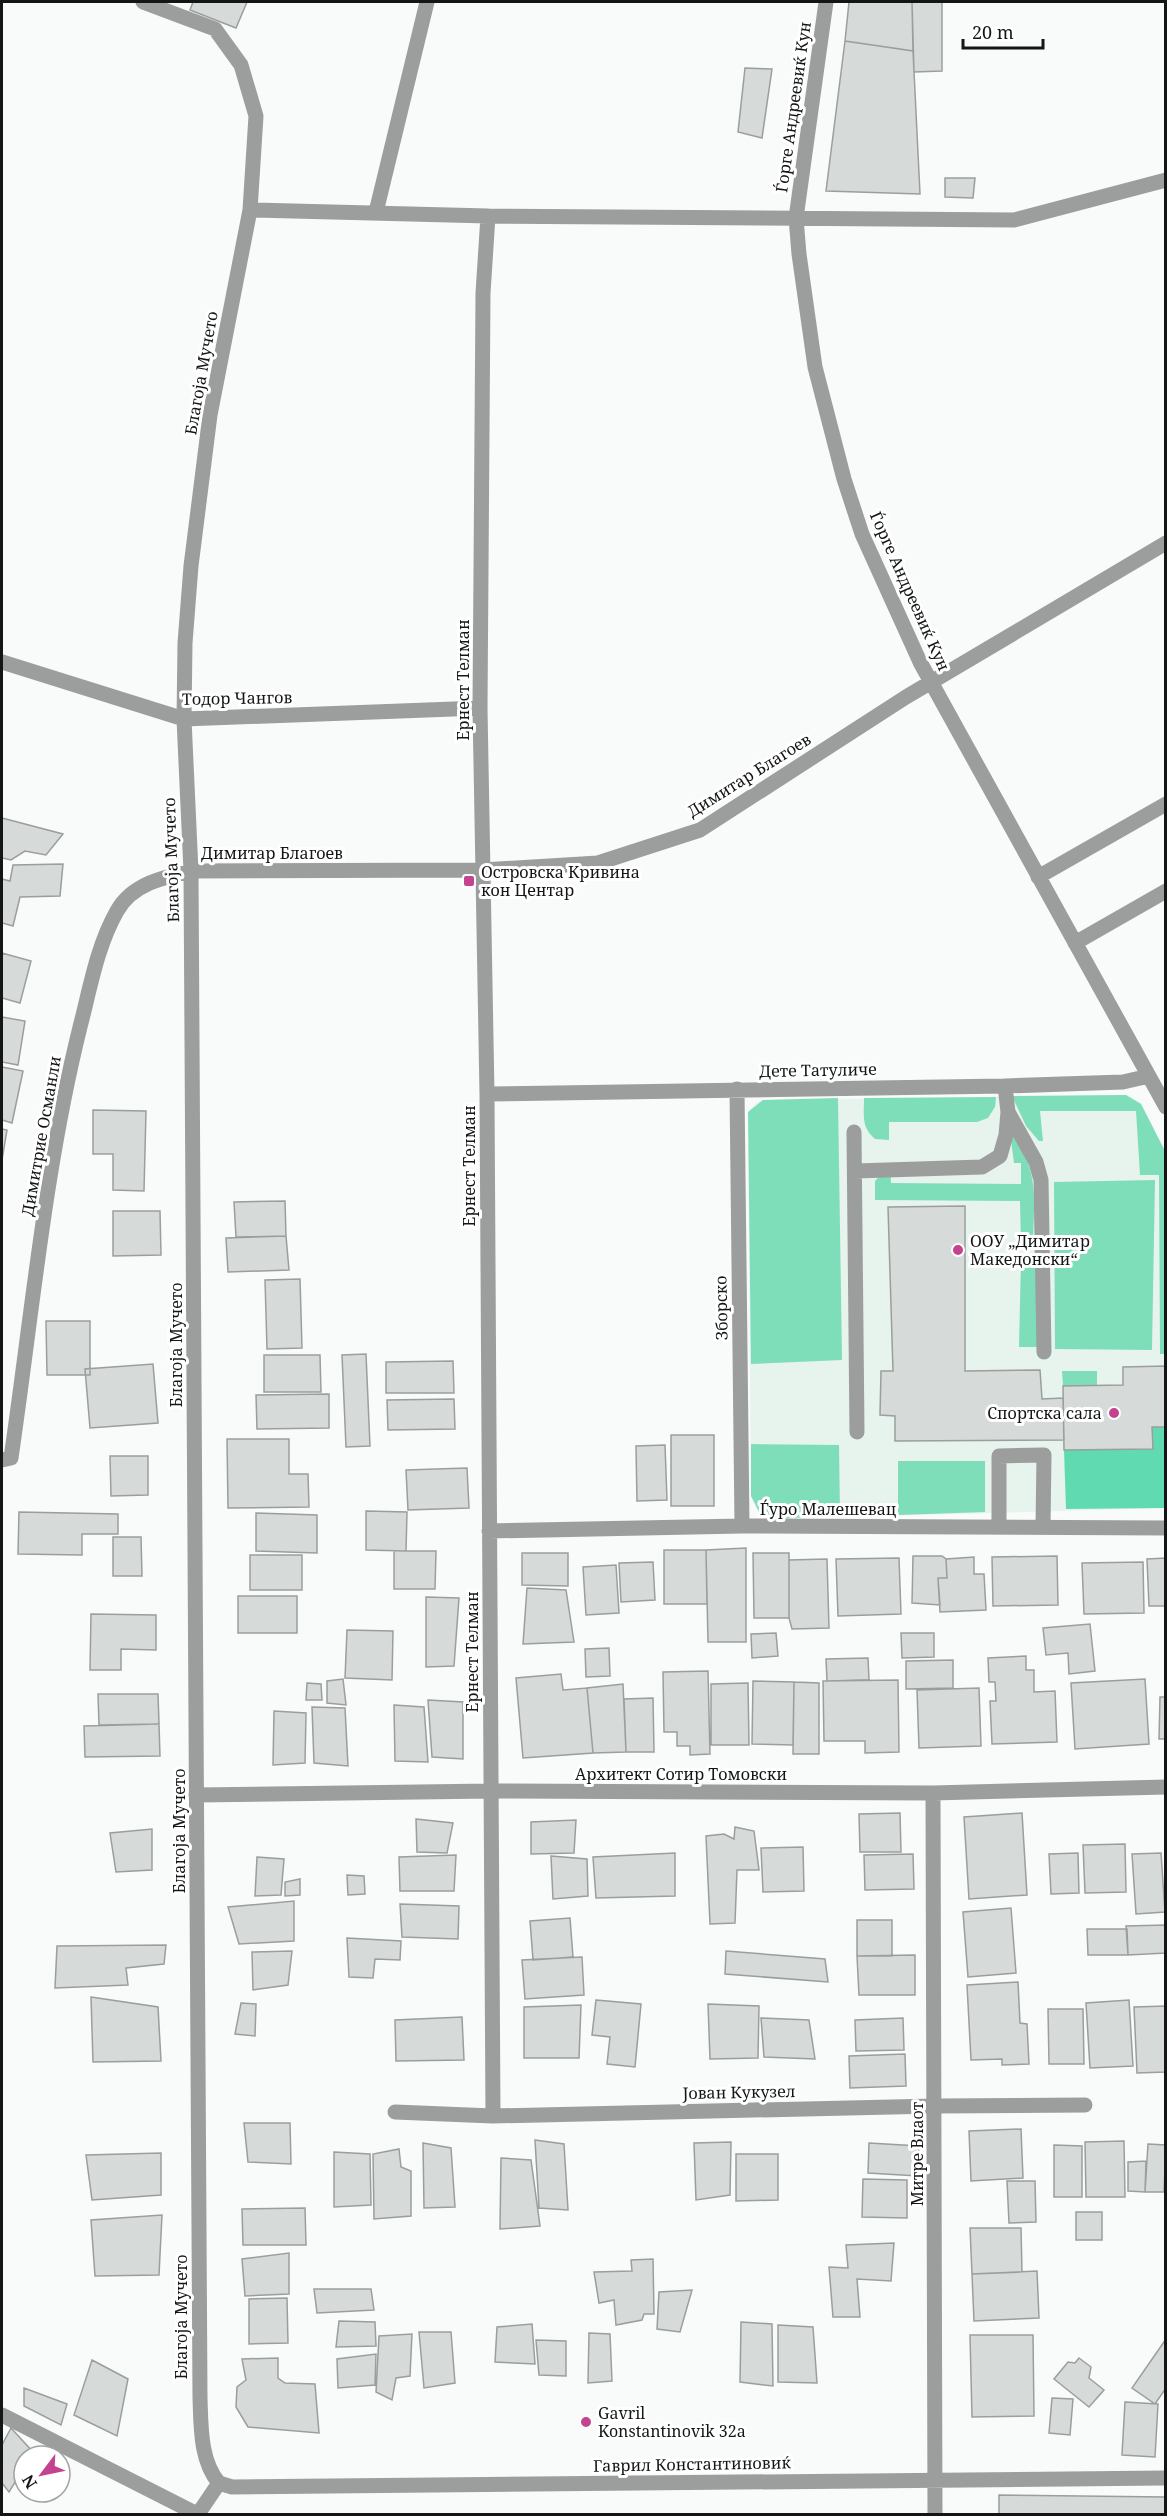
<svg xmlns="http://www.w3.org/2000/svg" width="1167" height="2516" viewBox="0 0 1167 2516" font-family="'Noto Serif',serif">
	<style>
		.built { fill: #e7f3ed }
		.green { fill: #7edeba }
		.forest { fill: #60dbb1 }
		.building { fill: #d6dad8; stroke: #9b9e9c; stroke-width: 1.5 }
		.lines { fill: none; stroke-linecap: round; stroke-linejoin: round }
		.minor { stroke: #9c9e9d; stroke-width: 15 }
		.poi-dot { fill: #c3438f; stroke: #fff; stroke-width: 2 }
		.labels { text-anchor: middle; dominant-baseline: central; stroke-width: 6; stroke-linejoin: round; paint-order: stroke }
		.street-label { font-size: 16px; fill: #141615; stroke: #fff }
		.poi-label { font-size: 16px; fill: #141615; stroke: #fff; text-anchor: start }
	</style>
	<rect width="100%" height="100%" fill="#f8fbfa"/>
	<path class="built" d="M 1126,1095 L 1141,1103 L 1165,1151 L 1165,1508 L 775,1519 L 759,1512 L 751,1496 L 748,1112 L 755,1104 L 763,1100 Z"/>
	<path class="green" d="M 1126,1095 L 1141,1104 L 1165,1151 L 1165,1354 L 1160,1354 L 1159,1175 L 1140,1175 L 1136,1111 L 1040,1111 L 1043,1141 L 1039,1141 L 1026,1126 L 1012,1096 Z
		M 996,1097 L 995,1107 L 988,1118 L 977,1122 L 889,1122 L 889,1140 L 875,1139 C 861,1127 864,1116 864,1098 Z
		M 838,1098 L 842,1360 L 751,1364 L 748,1112 L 763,1100 Z
		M 1010,1133 C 1040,1166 1034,1202 1033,1243 L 1021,1243 L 1020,1201 L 875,1200 L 875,1181 L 890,1165 L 891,1183 L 1021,1184 L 1021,1163 L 1014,1163 Z
		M 1155,1180 L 1152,1350 L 1055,1349 L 1054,1182 Z
		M 1037,1259 L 1037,1347 L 1019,1347 L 1021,1260 Z
		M 1062,1371 L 1097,1371 L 1097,1386 L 1063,1386 Z
		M 751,1444 L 839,1445 L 840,1515 L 775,1519 L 759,1512 L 751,1496 Z
		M 898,1461 L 985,1461 L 985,1512 L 898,1515 Z"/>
	<path class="forest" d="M 1152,1427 L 1165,1427 L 1165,1508 L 1066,1509 L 1064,1450 L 1152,1449 Z"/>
	<path class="building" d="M 193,2 L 247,2 L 236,28 L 190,10 Z
		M 849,2 L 912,2 L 913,51 L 845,41 Z
		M 912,2 L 942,2 L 942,71 L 914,72 Z
		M 845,41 L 913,51 L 920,194 L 826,191 Z
		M 745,68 L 772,69 L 762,138 L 738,132 Z
		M 945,178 L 975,178 L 973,198 L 945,197 Z
		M 2,818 L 63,834 L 46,855 L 25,851 L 11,860 L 2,858 Z
		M 63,864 L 60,896 L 20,897 L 13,926 L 2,923 L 2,879 L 10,881 L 13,865 Z
		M 2,953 L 31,961 L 20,1003 L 2,998 Z
		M 2,1017 L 25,1021 L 18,1065 L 2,1062 Z
		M 2,1067 L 23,1071 L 12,1123 L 2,1120 Z
		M 93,1110 L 146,1111 L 144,1191 L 113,1190 L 113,1154 L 93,1154 Z
		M 2,1129 L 7,1130 L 2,1160 Z
		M 285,1201 L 286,1236 L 236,1237 L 234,1202 Z
		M 965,1206 L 965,1371 L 1040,1370 L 1042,1399 L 1063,1398 L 1064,1440 L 895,1441 L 895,1416 L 880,1415 L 881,1371 L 893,1371 L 888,1207 Z
		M 113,1211 L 160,1211 L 161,1255 L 113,1256 Z
		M 286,1236 L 289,1270 L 228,1272 L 226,1238 Z
		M 300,1279 L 302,1348 L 267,1349 L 265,1280 Z
		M 46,1321 L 90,1321 L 90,1375 L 47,1375 Z
		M 366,1354 L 370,1446 L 346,1447 L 342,1355 Z
		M 264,1355 L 320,1355 L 321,1392 L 264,1392 Z
		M 453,1361 L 454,1393 L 386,1393 L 386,1362 Z
		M 153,1364 L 158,1423 L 90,1428 L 85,1369 Z
		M 1166,1366 L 1166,1427 L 1152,1427 L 1153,1449 L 1064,1450 L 1063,1386 L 1123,1385 L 1123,1367 Z
		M 329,1394 L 329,1428 L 257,1429 L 256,1395 Z
		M 454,1399 L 455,1429 L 388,1430 L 387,1400 Z
		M 671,1435 L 714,1435 L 714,1506 L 671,1506 Z
		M 227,1439 L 289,1439 L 289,1474 L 308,1474 L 309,1507 L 228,1508 Z
		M 665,1445 L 667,1500 L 637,1501 L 636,1446 Z
		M 110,1456 L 148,1456 L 148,1495 L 111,1496 Z
		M 467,1468 L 469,1508 L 408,1510 L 406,1470 Z
		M 366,1511 L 407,1512 L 406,1551 L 366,1550 Z
		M 19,1512 L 118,1514 L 118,1534 L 82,1534 L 82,1555 L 18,1554 Z
		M 256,1513 L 317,1515 L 317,1553 L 256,1551 Z
		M 113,1537 L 141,1537 L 142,1576 L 113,1576 Z
		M 746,1548 L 746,1642 L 708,1642 L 706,1550 Z
		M 664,1550 L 706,1550 L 707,1604 L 664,1604 Z
		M 394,1551 L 436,1551 L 435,1589 L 394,1589 Z
		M 522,1553 L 568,1553 L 568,1586 L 522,1585 Z
		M 753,1553 L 789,1553 L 789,1618 L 754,1618 Z
		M 250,1555 L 302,1555 L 302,1590 L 250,1590 Z
		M 913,1556 L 942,1556 L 946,1559 L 947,1578 L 938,1578 L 940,1605 L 912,1603 Z
		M 1057,1556 L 1058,1605 L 993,1606 L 992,1557 Z
		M 974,1557 L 974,1574 L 984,1574 L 986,1610 L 940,1612 L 938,1578 L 947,1578 L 946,1559 Z
		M 899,1558 L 901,1614 L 838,1616 L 836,1559 Z
		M 1166,1558 L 1166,1606 L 1149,1606 L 1147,1559 Z
		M 827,1559 L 829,1628 L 792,1629 L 789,1618 L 789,1560 Z
		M 653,1562 L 655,1600 L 621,1602 L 619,1563 Z
		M 1143,1562 L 1144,1613 L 1084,1614 L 1082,1563 Z
		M 616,1565 L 619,1613 L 586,1615 L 583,1567 Z
		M 527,1588 L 566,1590 L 574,1642 L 523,1644 Z
		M 238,1596 L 297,1596 L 297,1633 L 238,1633 Z
		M 426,1597 L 459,1598 L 454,1666 L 426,1667 Z
		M 91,1614 L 156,1615 L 156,1650 L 121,1649 L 121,1670 L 90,1670 Z
		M 1090,1624 L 1095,1671 L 1069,1674 L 1068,1653 L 1046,1655 L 1043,1628 Z
		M 347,1630 L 393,1631 L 392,1680 L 345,1678 Z
		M 776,1633 L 778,1656 L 752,1658 L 751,1634 Z
		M 901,1633 L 934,1633 L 934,1657 L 902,1658 Z
		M 609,1648 L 610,1676 L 586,1677 L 585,1649 Z
		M 1026,1656 L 1026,1670 L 1034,1670 L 1034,1692 L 1055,1691 L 1057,1742 L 992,1744 L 990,1701 L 996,1701 L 995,1682 L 989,1682 L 988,1658 Z
		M 868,1658 L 869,1680 L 827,1681 L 826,1659 Z
		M 953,1660 L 953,1688 L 906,1689 L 906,1661 Z
		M 708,1671 L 710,1754 L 690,1755 L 690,1746 L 677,1746 L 677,1732 L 664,1732 L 663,1672 Z
		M 561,1674 L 563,1690 L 587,1688 L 593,1753 L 523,1758 L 516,1678 Z
		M 343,1679 L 346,1705 L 327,1703 L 327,1681 Z
		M 1145,1679 L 1149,1744 L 1075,1749 L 1071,1683 Z
		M 898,1680 L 899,1752 L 865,1753 L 865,1741 L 824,1741 L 823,1681 Z
		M 753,1681 L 794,1682 L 793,1745 L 752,1744 Z
		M 794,1682 L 819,1683 L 819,1754 L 793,1754 Z
		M 307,1683 L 321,1684 L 322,1700 L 306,1700 Z
		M 748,1683 L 749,1745 L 711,1745 L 711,1684 Z
		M 623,1684 L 626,1752 L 593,1753 L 587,1688 Z
		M 979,1688 L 981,1746 L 919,1748 L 917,1690 Z
		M 98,1694 L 158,1694 L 159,1724 L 99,1725 Z
		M 1160,1697 L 1166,1697 L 1166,1739 L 1159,1739 Z
		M 653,1698 L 654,1752 L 626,1752 L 624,1699 Z
		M 428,1700 L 463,1702 L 463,1759 L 432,1757 Z
		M 394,1705 L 424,1707 L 428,1762 L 395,1761 Z
		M 312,1707 L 345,1708 L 348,1766 L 314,1763 Z
		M 274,1711 L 306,1713 L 305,1763 L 273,1765 Z
		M 159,1724 L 160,1756 L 85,1757 L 84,1726 Z
		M 900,1813 L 901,1852 L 860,1852 L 859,1814 Z
		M 1022,1813 L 1027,1895 L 969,1899 L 964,1817 Z
		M 416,1819 L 453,1823 L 447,1853 L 417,1852 Z
		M 576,1820 L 574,1853 L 531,1854 L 531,1822 Z
		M 735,1827 L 754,1831 L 759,1870 L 737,1870 L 735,1923 L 710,1924 L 706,1836 L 724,1834 L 734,1839 Z
		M 152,1829 L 152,1870 L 116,1872 L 110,1833 Z
		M 1125,1844 L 1126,1892 L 1085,1893 L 1083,1845 Z
		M 803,1847 L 804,1891 L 763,1892 L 761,1848 Z
		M 675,1853 L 675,1896 L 596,1898 L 593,1857 Z
		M 1078,1853 L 1079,1893 L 1051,1894 L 1049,1854 Z
		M 1161,1853 L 1165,1912 L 1136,1914 L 1132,1854 Z
		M 913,1854 L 914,1889 L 865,1890 L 864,1855 Z
		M 456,1855 L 454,1891 L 400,1891 L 399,1857 Z
		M 551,1856 L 587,1859 L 588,1896 L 553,1899 Z
		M 257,1857 L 284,1859 L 281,1895 L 255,1896 Z
		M 347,1875 L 364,1876 L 365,1894 L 348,1895 Z
		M 300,1879 L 300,1895 L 285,1896 L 285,1882 Z
		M 294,1901 L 294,1941 L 239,1944 L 228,1907 Z
		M 400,1904 L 459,1906 L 458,1939 L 402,1937 Z
		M 1011,1908 L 1016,1973 L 968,1977 L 963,1912 Z
		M 570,1918 L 573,1957 L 533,1960 L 530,1921 Z
		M 857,1920 L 892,1920 L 892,1956 L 857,1956 Z
		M 1166,1925 L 1166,1953 L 1128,1955 L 1126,1926 Z
		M 1087,1929 L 1127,1929 L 1128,1955 L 1088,1955 Z
		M 347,1938 L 401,1941 L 400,1960 L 375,1959 L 373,1978 L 349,1977 Z
		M 166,1945 L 164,1964 L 126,1968 L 128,1985 L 55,1988 L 57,1946 Z
		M 292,1951 L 288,1985 L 253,1990 L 252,1952 Z
		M 726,1951 L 825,1959 L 828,1982 L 725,1974 Z
		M 915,1955 L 915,1995 L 859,1995 L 857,1956 Z
		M 582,1957 L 584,1995 L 525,1999 L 522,1960 Z
		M 1018,1982 L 1020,2023 L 1027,2024 L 1029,2064 L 1002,2065 L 1002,2059 L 971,2060 L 967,1985 Z
		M 91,1997 L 158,2007 L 161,2061 L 93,2062 Z
		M 596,2000 L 641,2004 L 635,2067 L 607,2064 L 610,2037 L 592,2035 Z
		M 1129,2000 L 1133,2066 L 1090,2068 L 1086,2003 Z
		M 241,2003 L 256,2004 L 255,2036 L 235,2034 Z
		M 708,2004 L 759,2006 L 758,2058 L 710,2059 Z
		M 581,2005 L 579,2058 L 524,2058 L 524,2007 Z
		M 1166,2006 L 1166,2072 L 1137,2073 L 1134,2007 Z
		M 1048,2009 L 1083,2009 L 1084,2064 L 1049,2064 Z
		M 462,2017 L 464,2060 L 396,2061 L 395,2020 Z
		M 761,2018 L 809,2020 L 815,2059 L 764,2057 Z
		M 903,2018 L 904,2050 L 856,2051 L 855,2020 Z
		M 905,2054 L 906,2086 L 850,2088 L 849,2056 Z
		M 244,2123 L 290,2123 L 291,2164 L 248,2162 Z
		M 1021,2129 L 1023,2178 L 971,2181 L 969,2131 Z
		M 535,2140 L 564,2144 L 568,2210 L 539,2208 Z
		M 1124,2141 L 1125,2197 L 1086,2197 L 1085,2142 Z
		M 731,2142 L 730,2195 L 696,2200 L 694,2143 Z
		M 423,2143 L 451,2148 L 455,2207 L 424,2208 Z
		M 869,2143 L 919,2146 L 918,2176 L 868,2173 Z
		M 1148,2144 L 1166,2145 L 1164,2192 L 1145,2192 Z
		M 1054,2145 L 1082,2146 L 1082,2197 L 1054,2197 Z
		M 399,2149 L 401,2167 L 411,2171 L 411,2216 L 374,2219 L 373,2154 Z
		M 334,2152 L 370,2154 L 371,2205 L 334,2207 Z
		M 161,2153 L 161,2195 L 92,2200 L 86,2155 Z
		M 736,2154 L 778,2154 L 778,2200 L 736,2201 Z
		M 501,2158 L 531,2160 L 540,2226 L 500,2229 Z
		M 1146,2161 L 1145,2192 L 1128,2191 L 1128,2162 Z
		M 863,2179 L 907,2180 L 907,2218 L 862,2217 Z
		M 1007,2181 L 1035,2181 L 1036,2222 L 1009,2223 Z
		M 305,2208 L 306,2245 L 243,2245 L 242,2209 Z
		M 1076,2212 L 1102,2212 L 1102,2240 L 1076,2240 Z
		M 162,2215 L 159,2275 L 95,2276 L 91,2220 Z
		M 970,2228 L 1021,2228 L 1022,2272 L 972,2274 Z
		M 894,2243 L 891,2281 L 857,2279 L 860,2317 L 833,2317 L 829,2267 L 848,2268 L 846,2245 Z
		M 289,2253 L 289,2294 L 245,2296 L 242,2259 Z
		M 653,2259 L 654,2314 L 644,2314 L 642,2320 L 616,2325 L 614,2300 L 599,2303 L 594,2272 L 632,2271 L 631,2260 Z
		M 1037,2271 L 1039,2318 L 974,2321 L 972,2274 Z
		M 314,2289 L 371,2289 L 374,2310 L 317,2313 Z
		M 692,2290 L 680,2332 L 657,2329 L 659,2292 Z
		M 287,2298 L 288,2343 L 249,2344 L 249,2299 Z
		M 339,2321 L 375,2322 L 376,2346 L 336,2347 Z
		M 741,2322 L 772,2324 L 773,2386 L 740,2382 Z
		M 532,2324 L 535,2364 L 495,2362 L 497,2327 Z
		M 778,2325 L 813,2327 L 817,2383 L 778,2382 Z
		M 419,2332 L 451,2332 L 455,2383 L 424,2388 Z
		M 589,2333 L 610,2334 L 612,2381 L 588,2383 Z
		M 412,2334 L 410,2376 L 396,2378 L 392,2400 L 376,2392 L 379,2336 Z
		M 970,2335 L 1033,2335 L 1034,2416 L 972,2417 Z
		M 1166,2339 L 1166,2388 L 1155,2404 L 1132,2388 Z
		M 536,2340 L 566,2341 L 566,2376 L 539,2375 Z
		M 376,2354 L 375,2385 L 338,2388 L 337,2359 Z
		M 278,2358 L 278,2378 L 285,2383 L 315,2384 L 319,2433 L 248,2427 L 236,2407 L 237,2387 L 246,2380 L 242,2359 Z
		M 1079,2358 L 1091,2367 L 1089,2378 L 1104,2390 L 1089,2407 L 1054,2379 L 1068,2362 L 1075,2363 Z
		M 92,2360 L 128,2379 L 117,2436 L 74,2415 Z
		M 24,2388 L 67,2404 L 61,2425 L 24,2406 Z
		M 1052,2398 L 1073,2399 L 1070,2435 L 1049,2433 Z
		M 1125,2402 L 1158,2404 L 1155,2457 L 1122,2455 Z
		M 11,2428 L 33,2452 L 31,2456 L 24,2456 L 24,2468 L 9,2492 L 2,2483 L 2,2445 Z
		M 999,2495 L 1166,2497 L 1166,2514 L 999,2514 Z"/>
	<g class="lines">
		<path class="minor" d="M 143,2 L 215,29 L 241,65 L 256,116 L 250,210 L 210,415 L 191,566 L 185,643 L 184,719 L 191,871 L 200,2398 C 201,2426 200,2461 219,2483
			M 826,2 L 796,218 L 799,254 L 815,367 L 844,479 L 862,534 L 920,662 L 1166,1107
			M 250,210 L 488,216 L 1014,220 L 1166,180
			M 376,212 L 427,2
			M 488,216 L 483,293 L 480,708 L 487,1094 L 493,2116
			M 2,662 L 184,719 L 480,708
			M 1038,877 L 1166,804
			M 1075,943 L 1166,891
			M 1005,1086 L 1008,1112 L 1036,1162 L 1041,1180 L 1044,1352
			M 737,1089 L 742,1526
			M 487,1094 L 1005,1086 L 1123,1082 L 1149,1076
			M 854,1132 L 857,1432
			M 855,1171 L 982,1167 L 1000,1156 L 1006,1135 L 1008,1112
			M 2,1460 L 11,1458 C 32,1314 45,1168 80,1027 C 90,989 97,946 117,911 C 132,884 164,877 191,871 L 482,870 L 598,863 L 700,830 L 906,697 L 1166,543
			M 999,1527 L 999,1456 L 1044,1455 L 1043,1527
			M 489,1531 L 742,1526 L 1166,1528
			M 933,1793 L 935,2514
			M 196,1795 L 491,1791 L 933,1793 L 1166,1787
			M 395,2112 L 493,2116 L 935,2106 L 1085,2105
			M 2,2415 L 197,2514
			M 219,2483 L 232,2487 L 1166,2478
			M 198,2514 L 219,2483"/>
	</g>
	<g class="poi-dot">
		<rect x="463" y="875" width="12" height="12" rx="3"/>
		<circle cx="958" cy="1250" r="6"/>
		<circle cx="1114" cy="1413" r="6"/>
		<circle cx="586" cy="2422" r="6"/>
	</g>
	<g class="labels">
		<g class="street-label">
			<text transform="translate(793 107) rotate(-82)">Ѓорге Андреевиќ Кун</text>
			<text transform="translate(201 373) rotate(-80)">Благоја Мучето</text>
			<text transform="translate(910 591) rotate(66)">Ѓорге Андреевиќ Кун</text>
			<text transform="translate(463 680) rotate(-90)">Ернест Телман</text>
			<text transform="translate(237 698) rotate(-1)">Тодор Чангов</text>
			<text transform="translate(749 775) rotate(-32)">Димитар Благоев</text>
			<text x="272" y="853">Димитар Благоев</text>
			<text transform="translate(171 860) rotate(-92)">Благоја Мучето</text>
			<text transform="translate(818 1070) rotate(-1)">Дете Татуличе</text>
			<text transform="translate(41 1136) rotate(-80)">Димитрие Османли</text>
			<text transform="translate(469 1166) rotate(-90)">Ернест Телман</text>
			<text transform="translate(721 1308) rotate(-91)">Зборско</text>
			<text transform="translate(176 1345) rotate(-90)">Благоја Мучето</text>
			<text x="828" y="1509">Ѓуро Малешевац</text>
			<text transform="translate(472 1652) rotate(-90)">Ернест Телман</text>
			<text x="681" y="1774">Архитект Сотир Томовски</text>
			<text transform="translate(179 1831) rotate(-90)">Благоја Мучето</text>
			<text transform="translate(739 2092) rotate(-1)">Јован Кукузел</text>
			<text transform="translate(917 2154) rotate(-90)">Митре Влаот</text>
			<text transform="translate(181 2317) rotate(-90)">Благоја Мучето</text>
			<text transform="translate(692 2464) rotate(-1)">Гаврил Константиновиќ</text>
		</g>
		<g class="poi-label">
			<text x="481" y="872">Островска Кривина<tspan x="481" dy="18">кон Центар</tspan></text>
			<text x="970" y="1241">ООУ „Димитар<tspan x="970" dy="18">Македонски“</tspan></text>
			<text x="1102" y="1413" text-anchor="end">Спортска сала</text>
			<text x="598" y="2413">Gavril<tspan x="598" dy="18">Konstantinovik 32a</tspan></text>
		</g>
	</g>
	<rect width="1167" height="2516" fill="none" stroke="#141615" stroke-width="6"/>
	<g transform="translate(42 2474) rotate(238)"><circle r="28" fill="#ffffff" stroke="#a1a2a1" stroke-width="1.5"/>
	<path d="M0-4.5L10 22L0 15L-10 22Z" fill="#c3438f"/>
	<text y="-9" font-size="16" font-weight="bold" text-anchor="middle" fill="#141615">N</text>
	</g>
	<path d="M963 39v9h80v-9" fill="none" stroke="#141615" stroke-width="3"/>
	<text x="972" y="39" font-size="18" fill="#141615" stroke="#ffffff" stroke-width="4.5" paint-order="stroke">20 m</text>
</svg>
